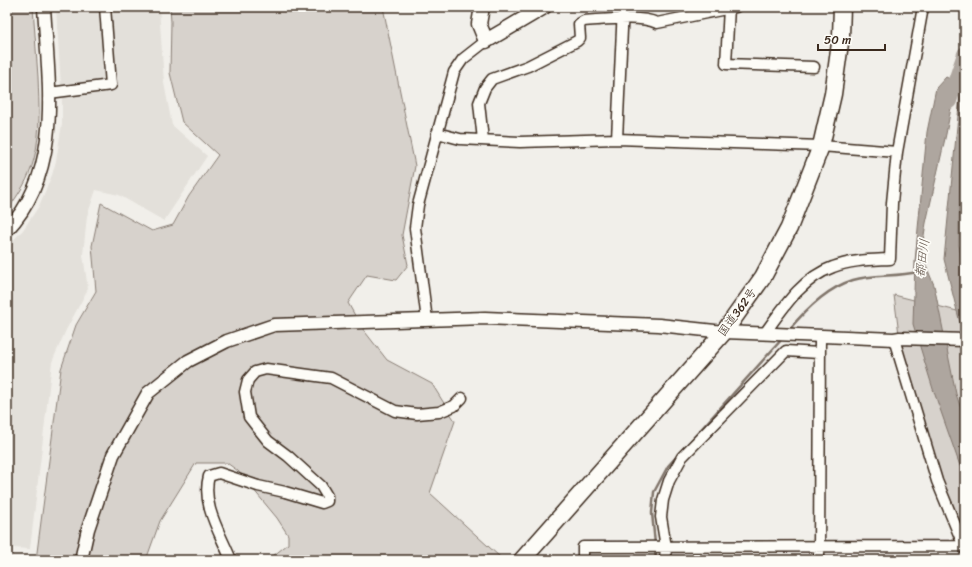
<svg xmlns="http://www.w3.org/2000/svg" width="972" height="567" viewBox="0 0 972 567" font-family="Sriracha,'Klee One',sans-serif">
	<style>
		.built { fill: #e3e0da }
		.green { fill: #d7d2cc; stroke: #897e75 }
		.water { fill: #aea69f; stroke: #80746b }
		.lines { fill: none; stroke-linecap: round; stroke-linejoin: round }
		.stream { stroke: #80746b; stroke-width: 2.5 }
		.river { stroke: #aea69f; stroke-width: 16 }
		.minor-casing { stroke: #3b2a1e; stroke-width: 13 }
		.tertiary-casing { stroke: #3b2a1e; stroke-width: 15 }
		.secondary-casing { stroke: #3b2a1e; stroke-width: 17 }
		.trunk-casing { stroke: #3b2a1e; stroke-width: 19 }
		.minor { stroke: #fdfcf7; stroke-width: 10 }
		.tertiary { stroke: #fdfcf7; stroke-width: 12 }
		.secondary { stroke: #fdfcf7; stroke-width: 14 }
		.trunk { stroke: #fdfcf7; stroke-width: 16 }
		.labels { text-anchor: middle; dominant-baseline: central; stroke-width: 3.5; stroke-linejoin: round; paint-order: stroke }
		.street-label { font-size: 12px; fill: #3b2a1e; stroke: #fdfcf7 }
		.water-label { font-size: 13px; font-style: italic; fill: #63554b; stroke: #fdfcf7 }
	</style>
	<rect width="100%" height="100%" fill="#f1efea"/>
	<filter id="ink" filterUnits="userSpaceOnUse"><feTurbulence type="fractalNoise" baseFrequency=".025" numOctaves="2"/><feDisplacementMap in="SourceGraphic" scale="8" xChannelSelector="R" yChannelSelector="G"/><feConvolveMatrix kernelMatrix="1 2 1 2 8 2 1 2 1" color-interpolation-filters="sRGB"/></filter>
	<g filter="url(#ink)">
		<path class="built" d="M 56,7 L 159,7 L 164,83 L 172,125 L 207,156 L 164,221 L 119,195 L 96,190 L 87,216 L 83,255 L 88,289 L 66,330 L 52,362 L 30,549 L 13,548 L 11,560 L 7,560 L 7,247 L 23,230 L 39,206 L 52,175 L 56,161 L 62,124 L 62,103 Z"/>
		<path class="green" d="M 7,7 L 33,7 C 35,30 36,54 38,77 C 39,104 41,133 34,159 C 29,179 19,194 7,210 Z
			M 170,7 L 383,7 L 415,166 L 402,235 L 408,265 L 396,280 L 367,275 L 348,303 L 362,328 L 387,360 L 432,384 L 455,421 L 430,493 L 500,557 L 497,560 L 268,560 L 288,544 L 288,535 L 277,518 L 238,471 L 227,463 L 196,463 L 160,521 L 146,560 L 36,560 L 61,369 L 76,325 L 96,291 L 92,246 L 101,203 L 152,231 L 173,225 L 189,196 L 218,155 L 182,122 L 170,73 L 171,22 Z
			M 894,295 L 965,313 L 965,542 L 961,534 L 943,481 L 922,426 L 901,350 Z"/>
		<path class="water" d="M 965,67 L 965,117 L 960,129 L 959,245 L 965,274 L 965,343 L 944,259 L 962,75 Z
			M 946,77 L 956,82 L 946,134 L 926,223 L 921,254 L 934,285 L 956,394 L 965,420 L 965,480 L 933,389 L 913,324 L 915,261 L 927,132 L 936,88 Z"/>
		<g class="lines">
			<path class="stream" d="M 788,331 C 805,310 827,288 853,280 C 874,274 896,277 918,272
				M 655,544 L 652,513 L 654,492 L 668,466 L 783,338
				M 655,549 L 656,560"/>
			<path class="river" d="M 949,101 L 965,54"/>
			<defs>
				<path id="minor" d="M 729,7 L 726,64 L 814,67
					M 49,93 L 111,85 L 105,7
					M 437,133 L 460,139 L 520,142 L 617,139 L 821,146 L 897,152
					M 617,139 L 623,7
					M 483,140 L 479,103 L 485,88 L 492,79 L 528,66 L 577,41 L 580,38 L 579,24 L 584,21 C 604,20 639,15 657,23 L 736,7
					M 427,320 L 415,228 L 418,205 L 454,72 L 463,59 L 486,41
					M 765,333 C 783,308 802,278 833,267 C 851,260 871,260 890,259 L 892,203 L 897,152 L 923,7
					M 894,339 L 937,481 L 965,549
					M 231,560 C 221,534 201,505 209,476 L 219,473 L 258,486 L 285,492 L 322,503 L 327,501 L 327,496 L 321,486 L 288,456 L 268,441 L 249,417 L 245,392 L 248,380 L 255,372 L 266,369 L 331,378 L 395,411 L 417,414 L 439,412 L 454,406 L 462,398
					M 583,560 L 583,547 L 963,546
					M 665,560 L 666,547 L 661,517 L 663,500 L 669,481 L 682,457 L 786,351 L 819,353
					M 819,560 L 820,336"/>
				<path id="tertiary" d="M 7,230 C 64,170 48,81 44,7
					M 81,560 L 88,529 L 113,455 L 148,393 L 188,361 L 227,341 L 274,325 L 485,318 L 659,325 L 724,332 L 894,339 L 900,338 L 965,340"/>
				<path id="secondary" d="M 482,7 L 479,24 L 486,41 L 544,7"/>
				<path id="trunk" d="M 522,560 L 724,332 L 763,277 L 789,228 L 821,146 L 833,94 L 841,36 L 842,7"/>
			</defs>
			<use href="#minor" class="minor-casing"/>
			<use href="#tertiary" class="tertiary-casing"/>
			<use href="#secondary" class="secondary-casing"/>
			<use href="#trunk" class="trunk-casing"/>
			<use href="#minor" class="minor"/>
			<use href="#tertiary" class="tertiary"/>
			<use href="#secondary" class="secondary"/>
			<use href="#trunk" class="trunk"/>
		</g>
	</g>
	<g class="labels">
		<g class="street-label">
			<text transform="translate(737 312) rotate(-54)">国道362号</text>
		</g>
		<g class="water-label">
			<text transform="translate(922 258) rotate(-82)">都田川</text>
		</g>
	</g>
	<rect width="972" height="567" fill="none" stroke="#fdfcf7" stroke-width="24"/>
	<rect x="12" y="12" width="948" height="543" fill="none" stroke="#3b2a1e" stroke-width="1.5" filter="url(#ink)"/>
	<path d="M818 44v6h67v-6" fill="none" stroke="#3b2a1e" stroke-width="2"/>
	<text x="824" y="44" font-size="12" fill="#3b2a1e" stroke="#fdfcf7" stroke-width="3" paint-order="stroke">50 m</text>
</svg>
